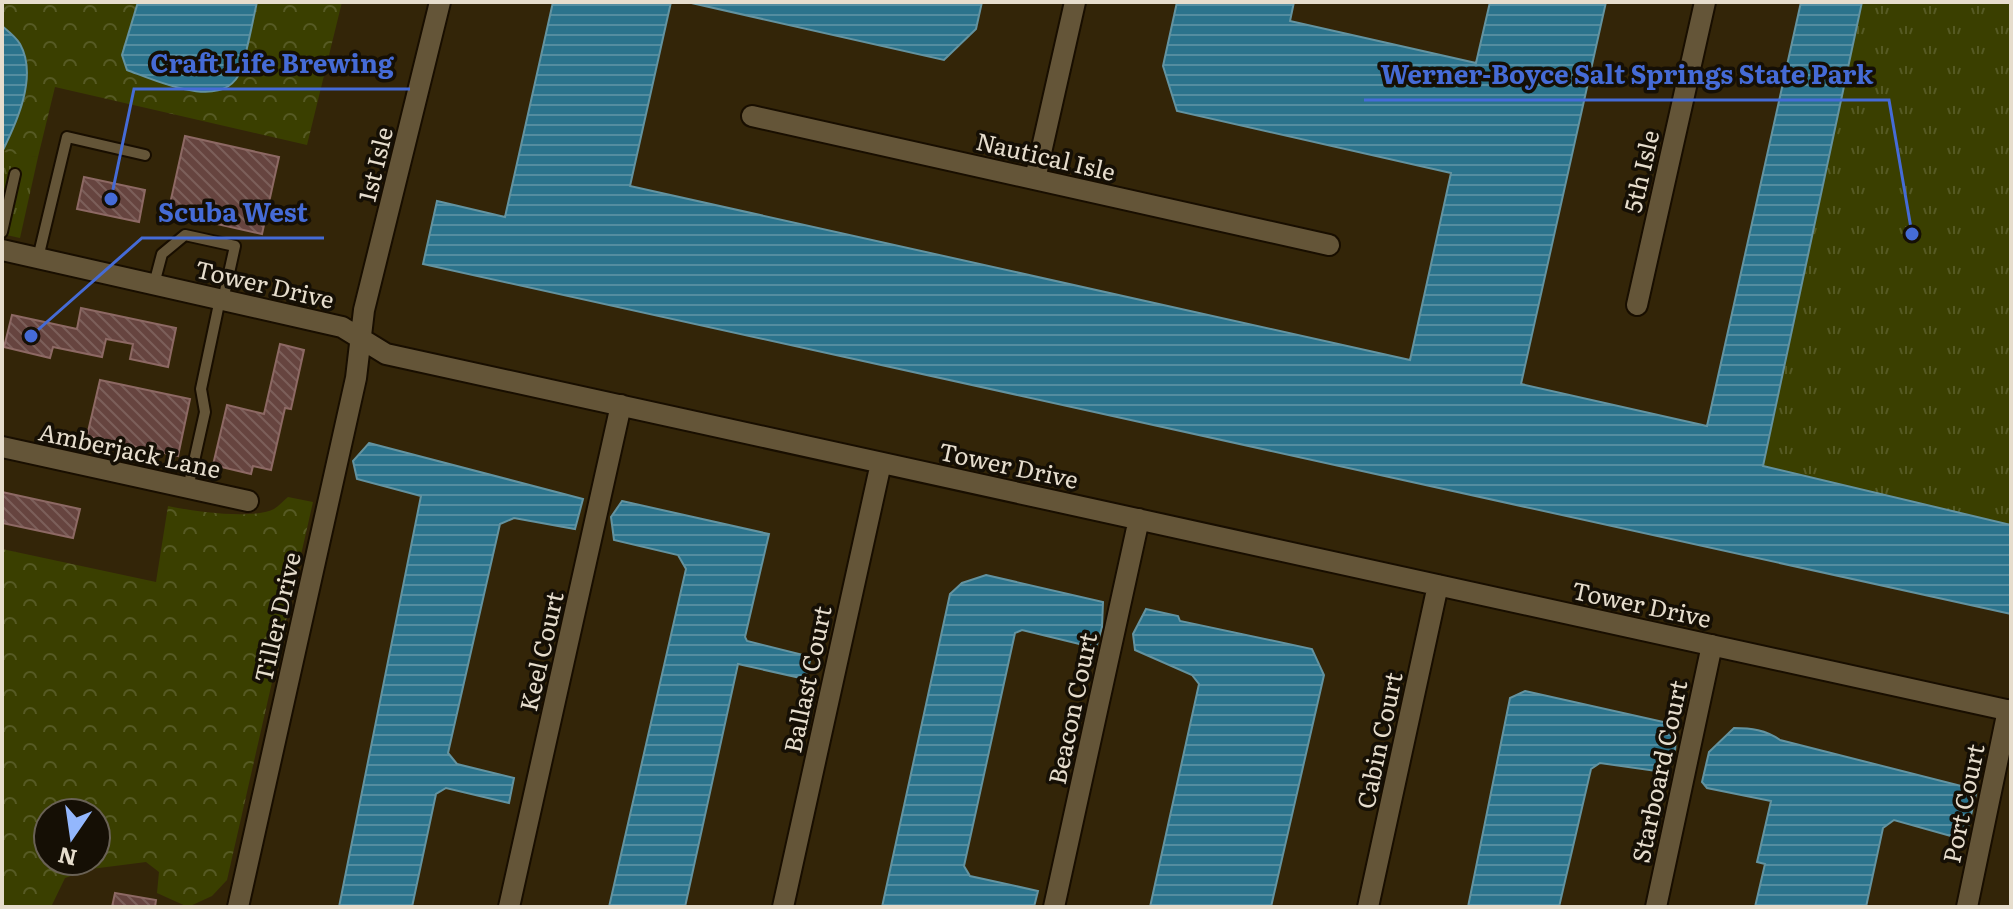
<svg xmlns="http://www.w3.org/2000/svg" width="2013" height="909" viewBox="0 0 2013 909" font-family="Literata,serif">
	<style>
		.forest { fill: url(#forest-crowns); fill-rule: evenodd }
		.park { fill: url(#park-tufts) }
		.water { fill: url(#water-rules); stroke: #6393a0; stroke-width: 2 }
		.building { fill: url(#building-back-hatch); stroke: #8d6964; stroke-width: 2 }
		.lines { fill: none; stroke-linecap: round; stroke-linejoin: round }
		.lane-casing { stroke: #180e00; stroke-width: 14 }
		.street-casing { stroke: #180e00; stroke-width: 24 }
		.lane { stroke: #645538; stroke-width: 10 }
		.street { stroke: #645538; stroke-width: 20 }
		.labels { text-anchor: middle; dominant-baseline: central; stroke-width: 7; stroke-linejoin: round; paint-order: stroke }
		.street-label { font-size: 24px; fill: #e6ddcd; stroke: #150f05 }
		.leader { fill: none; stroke: #456bd6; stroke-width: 3 }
		.callout-dot { fill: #456bd6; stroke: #150f05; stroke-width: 3 }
		.callout-label { font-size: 26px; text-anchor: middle; font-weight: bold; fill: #456bd6; stroke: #150f05; stroke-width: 7; stroke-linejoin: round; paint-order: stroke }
	</style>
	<defs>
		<pattern id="forest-crowns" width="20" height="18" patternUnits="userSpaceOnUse" patternTransform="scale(2)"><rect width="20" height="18" fill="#3a3f00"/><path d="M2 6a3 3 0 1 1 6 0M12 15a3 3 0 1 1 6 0" fill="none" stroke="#565a24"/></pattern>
		<pattern id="park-tufts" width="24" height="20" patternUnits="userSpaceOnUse" patternTransform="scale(2)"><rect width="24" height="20" fill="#3a3f00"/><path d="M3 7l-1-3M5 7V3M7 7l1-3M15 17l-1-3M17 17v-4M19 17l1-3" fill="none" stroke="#565a24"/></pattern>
		<pattern id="water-rules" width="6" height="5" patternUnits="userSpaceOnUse" patternTransform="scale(2)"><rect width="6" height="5" fill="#2b738c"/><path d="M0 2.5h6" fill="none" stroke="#548da0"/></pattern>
		<pattern id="building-back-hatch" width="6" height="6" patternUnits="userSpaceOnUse" patternTransform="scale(2)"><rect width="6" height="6" fill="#66443f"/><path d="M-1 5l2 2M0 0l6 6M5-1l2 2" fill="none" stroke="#7c5f5a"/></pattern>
	</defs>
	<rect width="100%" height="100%" fill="#332508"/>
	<path class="forest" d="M 2,2 L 342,2 L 307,145 L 55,87 L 38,157 L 19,156 L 3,152 L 21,105 L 19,41 L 2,26 Z
		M 288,497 L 313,502 L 227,880 L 212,896 L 188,907 L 157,893 L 159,872 L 146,862 L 91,869 L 65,878 L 51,907 L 2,907 L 2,549 L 156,582 L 168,506 C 191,511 252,520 274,509 C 279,506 284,500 288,497 ZM 48,813 L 96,813 L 96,861 L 48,861 Z"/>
	<path class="park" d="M 1862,2 L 2011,2 L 2011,525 L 1763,467 Z
		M 2,152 L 38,157 L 20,238 L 2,234 Z"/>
	<path class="water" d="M 138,2 L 257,2 C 252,24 248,48 241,70 C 225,113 157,81 127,70 L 122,55 Z
		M 553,2 L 671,2 L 630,186 L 1410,360 L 1451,173 L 1177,111 L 1163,66 L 1177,2 L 1294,2 L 1290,21 L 1476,63 L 1490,2 L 1606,2 L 1521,384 L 1707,426 L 1801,2 L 1862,2 L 1763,466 L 2011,525 L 2011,614 L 423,264 L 437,201 L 505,217 Z
		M 687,2 L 982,2 L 976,29 L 944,60 Z
		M 2,26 C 8,31 16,37 20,44 C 38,76 17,122 2,152 Z
		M 369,443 L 583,499 L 575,529 L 514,518 L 500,524 L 448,753 L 457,764 L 514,778 L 509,803 L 446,788 L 436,794 L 412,907 L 339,907 L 421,496 L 357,479 L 353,461 Z
		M 622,501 L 769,534 L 745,637 L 747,641 L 811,657 L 805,679 L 738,664 L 685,907 L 609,907 L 686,569 L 678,555 L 614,540 L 611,517 Z
		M 986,575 L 1103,602 L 1102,627 L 1096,648 L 1022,630 L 1015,633 L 964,866 L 970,876 L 1038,891 L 1034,907 L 882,907 L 950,594 L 962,583 Z
		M 1146,609 L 1178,616 L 1180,621 L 1312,649 L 1324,675 L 1271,907 L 1150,907 L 1199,684 L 1192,675 L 1135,650 L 1133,634 Z
		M 1525,691 L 1677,725 L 1675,751 L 1663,772 L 1600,763 L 1591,769 L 1559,907 L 1468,907 L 1510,698 Z
		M 1734,728 C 1751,728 1766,730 1780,740 L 1977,790 L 1965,840 L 1894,820 L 1883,828 L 1866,907 L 1755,907 L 1765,864 L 1757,862 L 1771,801 L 1707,788 L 1702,782 L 1709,752 Z"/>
	<path class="building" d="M 185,136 L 279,157 L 262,234 L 168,213 Z
		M 84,177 L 145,190 L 139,222 L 77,209 Z
		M 81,308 L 176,328 L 168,367 L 130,359 L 133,344 L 106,339 L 102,357 L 53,347 L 50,358 L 4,347 L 12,315 L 77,329 Z
		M 280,344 L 304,350 L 291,409 L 285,408 L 271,470 L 253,466 L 251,474 L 213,465 L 227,405 L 264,414 Z
		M 100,380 L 190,399 L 178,456 L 87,436 Z
		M 2,492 L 80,509 L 73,538 L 2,523 Z
		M 115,893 L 156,900 L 155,907 L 112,907 Z"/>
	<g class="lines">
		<defs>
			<path id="lane" d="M 2,232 L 15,174
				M 38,258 L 67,137 L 145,155
				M 154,284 L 162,254 L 185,235 L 235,246 L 223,300
				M 188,488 L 205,412 L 201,389 L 220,299"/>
			<path id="street" d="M 752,116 L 1329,245
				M 1035,179 L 1075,2
				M 2,250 L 342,327 L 386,354 L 2011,711
				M 1637,305 L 1705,2
				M 2,447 L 248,501
				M 238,907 L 356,378 L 364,310 L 440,2
				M 509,907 L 621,405
				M 783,907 L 881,463
				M 1054,907 L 1139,519
				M 1368,907 L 1438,585
				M 1656,907 L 1712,645
				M 1967,907 L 2008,710"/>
		</defs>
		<use href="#lane" class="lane-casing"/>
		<use href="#street" class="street-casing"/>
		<use href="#lane" class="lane"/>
		<use href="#street" class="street"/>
	</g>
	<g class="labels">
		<g class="street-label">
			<text transform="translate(1046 155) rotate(13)">Nautical Isle</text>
			<text transform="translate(374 164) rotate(-76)">1st Isle</text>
			<text transform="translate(1640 171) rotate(-77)">5th Isle</text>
			<text transform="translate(265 283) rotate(13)">Tower Drive</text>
			<text transform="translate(130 449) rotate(12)">Amberjack Lane</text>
			<text transform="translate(1009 464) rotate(12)">Tower Drive</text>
			<text transform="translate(1642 603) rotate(12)">Tower Drive</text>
			<text transform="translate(276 617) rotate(-77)">Tiller Drive</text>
			<text transform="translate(540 651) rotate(-77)">Keel Court</text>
			<text transform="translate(806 679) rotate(-78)">Ballast Court</text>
			<text transform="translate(1071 708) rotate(-78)">Beacon Court</text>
			<text transform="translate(1378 740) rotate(-78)">Cabin Court</text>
			<text transform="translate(1658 771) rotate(-78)">Starboard Court</text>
			<text transform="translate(1962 803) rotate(-78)">Port Court</text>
		</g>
	</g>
	<path class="leader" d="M111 199L134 89H410M1912 234L1889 100H1364M31 336L142 238H324"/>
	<g class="callout-dot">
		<circle cx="111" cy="199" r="8"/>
		<circle cx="1912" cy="234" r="8"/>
		<circle cx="31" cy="336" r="8"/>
	</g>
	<g class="callout-label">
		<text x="272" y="73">Craft Life Brewing</text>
		<text x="1627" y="84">Werner-Boyce Salt Springs State Park</text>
		<text x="233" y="222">Scuba West</text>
	</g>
	<rect width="2013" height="909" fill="none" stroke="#e6ddcd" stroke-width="8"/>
	<g transform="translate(72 837) rotate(193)"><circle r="38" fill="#150f05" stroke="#696155" stroke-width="2"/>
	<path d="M0-6L14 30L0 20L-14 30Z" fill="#93b7fd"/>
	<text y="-12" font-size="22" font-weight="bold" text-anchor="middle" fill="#e6ddcd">N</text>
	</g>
</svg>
